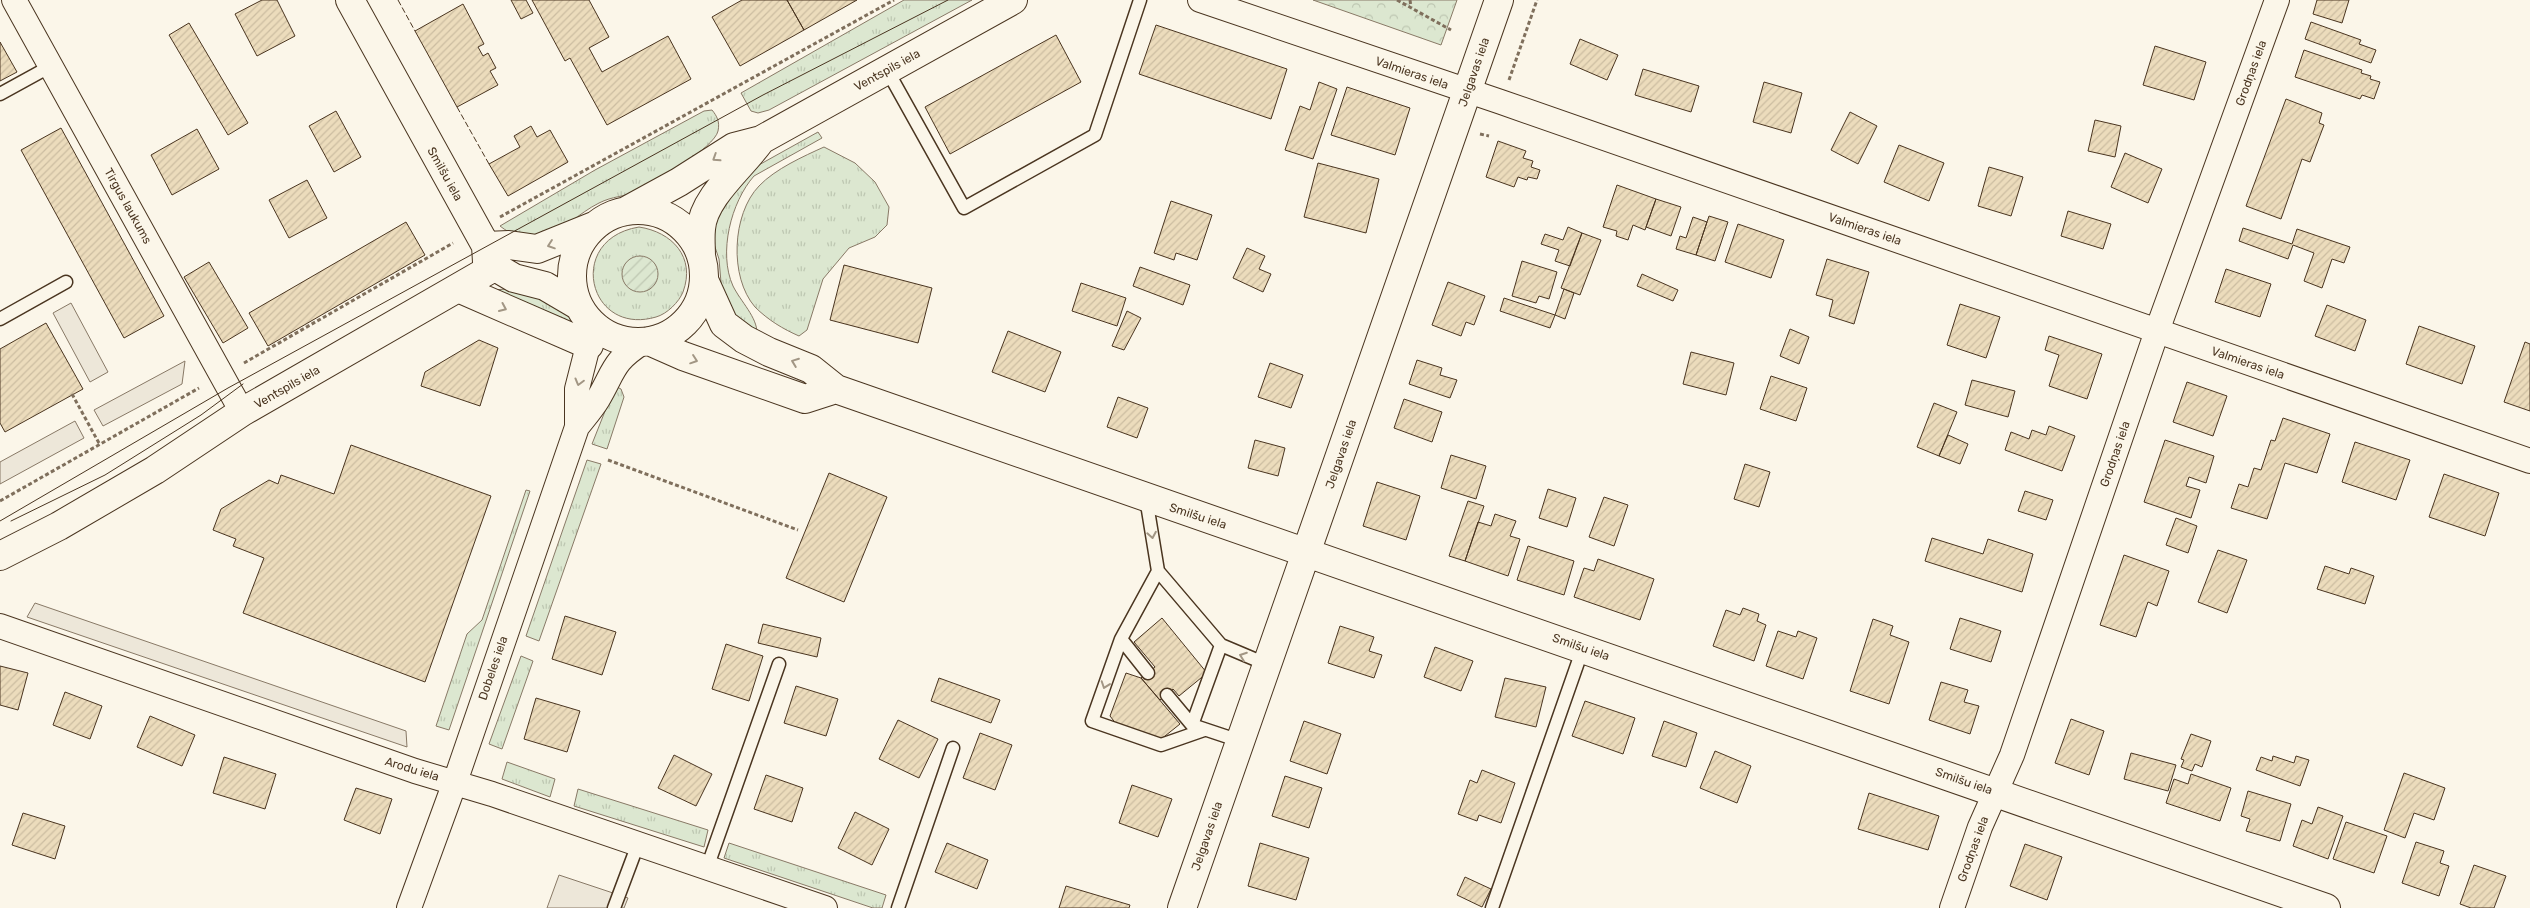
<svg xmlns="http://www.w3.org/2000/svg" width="2530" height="908" viewBox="0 0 2530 908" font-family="Rubik,sans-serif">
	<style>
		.grass { fill: url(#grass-tufts); stroke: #887966 }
		.forest { fill: url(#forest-crowns); stroke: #887966 }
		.garden { fill: url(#garden-furrows); stroke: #887966 }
		.parking { fill: #ede7d9; stroke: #887966 }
		.building { fill: url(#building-hatch); stroke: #4a3520 }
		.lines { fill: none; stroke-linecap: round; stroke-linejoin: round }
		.service-casing { stroke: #4a3520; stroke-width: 15 }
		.minor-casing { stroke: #4a3520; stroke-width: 26 }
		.tertiary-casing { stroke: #4a3520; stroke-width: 30 }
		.path { stroke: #7f6f5c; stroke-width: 3; stroke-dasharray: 4 2.5; stroke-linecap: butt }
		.service { stroke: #fbf6e9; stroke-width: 12 }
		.minor { stroke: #fbf6e9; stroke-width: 24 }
		.tertiary { stroke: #fbf6e9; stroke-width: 28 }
		.tram { stroke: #4a3520; stroke-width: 1 }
		.fence { stroke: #4a3520; stroke-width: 1; stroke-dasharray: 6 2.5; stroke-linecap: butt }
		.oneway { stroke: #a29684 }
		.labels { text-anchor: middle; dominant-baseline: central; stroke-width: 4; stroke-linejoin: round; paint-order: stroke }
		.street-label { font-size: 12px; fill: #4a3520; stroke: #fbf6e9 }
	</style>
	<defs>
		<pattern id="grass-tufts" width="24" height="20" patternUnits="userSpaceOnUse" patternTransform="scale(1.25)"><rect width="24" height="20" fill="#dce7d0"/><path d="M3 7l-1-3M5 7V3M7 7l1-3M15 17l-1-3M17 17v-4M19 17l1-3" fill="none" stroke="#bec7b2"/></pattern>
		<pattern id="forest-crowns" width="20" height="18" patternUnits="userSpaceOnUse" patternTransform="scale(1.25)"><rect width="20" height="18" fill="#dce7d0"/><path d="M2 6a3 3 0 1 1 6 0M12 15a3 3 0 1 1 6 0" fill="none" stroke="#bec7b2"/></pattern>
		<pattern id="garden-furrows" width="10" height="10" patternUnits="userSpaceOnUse" patternTransform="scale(1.25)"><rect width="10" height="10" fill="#dce7d0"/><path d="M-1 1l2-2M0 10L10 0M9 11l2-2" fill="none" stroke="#bec7b2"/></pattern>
		<pattern id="building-hatch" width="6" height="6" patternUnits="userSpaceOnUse" patternTransform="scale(1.25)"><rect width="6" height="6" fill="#ecdcbc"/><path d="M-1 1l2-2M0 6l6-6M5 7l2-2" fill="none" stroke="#ccbda1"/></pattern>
	</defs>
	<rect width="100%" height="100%" fill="#fbf6e9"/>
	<path class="grass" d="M 904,0 L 972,0 L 769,110 L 758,113 L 751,111 L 741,93 Z
		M 712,110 C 717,116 720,122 718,131 C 715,147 652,186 636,192 C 623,197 613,196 599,203 C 577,214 566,230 540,236 C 526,240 511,235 500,226 L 595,170 L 704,111 Z
		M 818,132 L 822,138 L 754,176 C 731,202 718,253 733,286 C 741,302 757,317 757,333 L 738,323 L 722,294 L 719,259 L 714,244 L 716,210 L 757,166 Z
		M 824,147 L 855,163 L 875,182 L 889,207 L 887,225 L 875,237 L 849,248 L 823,279 L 807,330 L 799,336 C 783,329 768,320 755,307 C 729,277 732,214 759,186 C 775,169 804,156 824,147 Z
		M 639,227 C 672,232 696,257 683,292 C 679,302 667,314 656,317 C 588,337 565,239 639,227 Z
		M 507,289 C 532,292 564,299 573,326 L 492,290 Z
		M 615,386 L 621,389 L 624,397 L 607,449 L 592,444 Z
		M 587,460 L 601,464 L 539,641 L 526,636 Z
		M 526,490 L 530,491 L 449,730 L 436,726 L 467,634 L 482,620 Z
		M 521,656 L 533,661 L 502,749 L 489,744 Z
		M 507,762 L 555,779 L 550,797 L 502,779 Z
		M 578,789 L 708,830 L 704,847 L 574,806 Z
		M 729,843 L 886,895 L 882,908 L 873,908 L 724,858 Z"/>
	<path class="forest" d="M 1313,0 L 1457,0 L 1441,45 Z"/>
	<path class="garden" d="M622 274a18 18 0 1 1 36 0a18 18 0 1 1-36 0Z"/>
	<path class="parking" d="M 71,303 L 108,372 L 90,382 L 53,313 Z
		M 185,361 L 182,384 L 103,426 L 94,410 Z
		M 75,421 L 84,438 L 0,484 L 0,462 Z
		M 35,603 L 406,731 L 407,747 L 27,617 Z
		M 559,875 L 628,898 L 624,908 L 547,908 Z"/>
	<path class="building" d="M 262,0 L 277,0 L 295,36 L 257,56 L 235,14 Z
		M 511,0 L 526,0 L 533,13 L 521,19 Z
		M 532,0 L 589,0 L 609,37 L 589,48 L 602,72 L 668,36 L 691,79 L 607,125 L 570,58 L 565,61 Z
		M 742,0 L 787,0 L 804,30 L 740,66 L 712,17 Z
		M 787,0 L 857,0 L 804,30 Z
		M 2317,0 L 2349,0 L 2342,23 L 2313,14 Z
		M 463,4 L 484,44 L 478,47 L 483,56 L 488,53 L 496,68 L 490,71 L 498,85 L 457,107 L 415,31 Z
		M 2311,22 L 2361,40 L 2359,44 L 2376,50 L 2371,63 L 2305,39 Z
		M 189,23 L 248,123 L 228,135 L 169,35 Z
		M 1156,25 L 1287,69 L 1271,119 L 1139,74 Z
		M 1056,35 L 1081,82 L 950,154 L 925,107 Z
		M 1580,39 L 1618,55 L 1607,80 L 1570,64 Z
		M 0,42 L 17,72 L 0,81 Z
		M 2155,46 L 2206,62 L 2194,100 L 2143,85 Z
		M 2304,50 L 2362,70 L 2361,73 L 2371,76 L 2370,79 L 2380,82 L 2374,99 L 2362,95 L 2360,99 L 2295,77 Z
		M 1643,69 L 1699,86 L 1691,112 L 1635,95 Z
		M 1319,82 L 1337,89 L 1313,159 L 1285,150 L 1300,106 L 1310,110 Z
		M 1764,82 L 1802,93 L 1791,133 L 1753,122 Z
		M 1347,87 L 1410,108 L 1395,155 L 1331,135 Z
		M 2286,99 L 2322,113 L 2319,123 L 2324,125 L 2310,162 L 2302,159 L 2281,219 L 2246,206 Z
		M 336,111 L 361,157 L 334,172 L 309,126 Z
		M 1850,112 L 1877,126 L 1858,164 L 1831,150 Z
		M 2095,120 L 2121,126 L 2115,157 L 2088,151 Z
		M 531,126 L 537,137 L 550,130 L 568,162 L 508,196 L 489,164 L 520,147 L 514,136 Z
		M 61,128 L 164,316 L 124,338 L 21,150 Z
		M 197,129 L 219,169 L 172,195 L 151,155 Z
		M 1498,141 L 1526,151 L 1523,158 L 1533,161 L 1531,167 L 1540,170 L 1537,179 L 1528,177 L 1527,180 L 1518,177 L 1514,187 L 1486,177 Z
		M 1899,145 L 1944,163 L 1929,201 L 1884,182 Z
		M 2125,153 L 2162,169 L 2148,203 L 2111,187 Z
		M 1318,163 L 1379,179 L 1366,233 L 1304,217 Z
		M 1989,167 L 2023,177 L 2011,216 L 1978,206 Z
		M 307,180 L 327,218 L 289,238 L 269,200 Z
		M 1617,185 L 1656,199 L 1645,230 L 1633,225 L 1628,240 L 1616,236 L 1617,231 L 1603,227 Z
		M 1656,199 L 1681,207 L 1671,236 L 1646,227 Z
		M 1171,201 L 1212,215 L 1197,260 L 1176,253 L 1174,260 L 1154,253 Z
		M 2068,211 L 2111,224 L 2103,249 L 2061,236 Z
		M 1709,216 L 1728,222 L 1715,261 L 1696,255 Z
		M 1693,217 L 1707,222 L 1696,255 L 1676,249 L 1680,236 L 1686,238 Z
		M 406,222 L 425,255 L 268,346 L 249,313 Z
		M 1738,224 L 1784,240 L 1771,278 L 1725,262 Z
		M 1568,227 L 1582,233 L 1570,266 L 1555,261 L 1559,250 L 1541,244 L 1545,234 L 1563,240 Z
		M 2243,228 L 2292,244 L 2297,229 L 2350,247 L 2344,263 L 2332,259 L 2322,288 L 2304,281 L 2314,253 L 2293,245 L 2288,259 L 2239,241 Z
		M 1582,233 L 1601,240 L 1580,295 L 1561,288 Z
		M 1247,248 L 1265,256 L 1259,269 L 1271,274 L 1263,292 L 1233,278 Z
		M 1827,259 L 1869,272 L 1854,324 L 1829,316 L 1833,300 L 1816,295 Z
		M 1522,261 L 1557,272 L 1549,299 L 1539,296 L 1536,303 L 1512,296 Z
		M 209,262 L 248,328 L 223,343 L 184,277 Z
		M 844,265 L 932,288 L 918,343 L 830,320 Z
		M 1140,267 L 1190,285 L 1183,305 L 1133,286 Z
		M 2226,269 L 2271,284 L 2260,317 L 2215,302 Z
		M 1642,274 L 1678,290 L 1673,301 L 1637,286 Z
		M 1448,282 L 1485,296 L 1474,325 L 1466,322 L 1461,336 L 1432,325 Z
		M 1081,283 L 1126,298 L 1117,326 L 1072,311 Z
		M 1564,289 L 1574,293 L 1565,319 L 1555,315 Z
		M 1504,298 L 1555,315 L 1550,328 L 1500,311 Z
		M 1960,304 L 2000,317 L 1986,358 L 1947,345 Z
		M 2327,305 L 2366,320 L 2355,351 L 2315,336 Z
		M 1127,311 L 1141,318 L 1124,350 L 1112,346 Z
		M 46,323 L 83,389 L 5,432 L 0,423 L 0,349 Z
		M 2419,326 L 2475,346 L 2462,384 L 2406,364 Z
		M 1790,329 L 1809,337 L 1799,364 L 1780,356 Z
		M 1008,331 L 1061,352 L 1045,392 L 992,372 Z
		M 2049,336 L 2102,354 L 2087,399 L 2049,386 L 2059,355 L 2045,350 Z
		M 479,340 L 498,348 L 480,406 L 421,386 L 425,372 Z
		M 2525,342 L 2530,344 L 2530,411 L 2504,402 Z
		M 1691,352 L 1734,363 L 1726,395 L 1683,384 Z
		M 1417,360 L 1442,368 L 1440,375 L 1457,380 L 1450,398 L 1409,384 Z
		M 1270,363 L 1303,375 L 1291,408 L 1258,397 Z
		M 1771,376 L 1807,388 L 1796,421 L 1760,409 Z
		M 1972,380 L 2015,391 L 2008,417 L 1965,405 Z
		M 2187,382 L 2227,396 L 2213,436 L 2173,422 Z
		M 1118,397 L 1148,408 L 1137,438 L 1107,427 Z
		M 1404,399 L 1442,412 L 1432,442 L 1394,428 Z
		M 1934,403 L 1957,412 L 1939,456 L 1917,447 Z
		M 2283,418 L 2330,434 L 2317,473 L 2285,463 L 2267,519 L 2231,508 L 2239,484 L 2248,487 L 2254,468 L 2261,470 L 2271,440 L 2275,441 Z
		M 2049,426 L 2075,436 L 2062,471 L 2005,450 L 2011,432 L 2029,439 L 2032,430 L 2046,435 Z
		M 1948,435 L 1968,444 L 1960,464 L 1939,456 Z
		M 1255,440 L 1285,448 L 1278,476 L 1248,468 Z
		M 2165,440 L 2214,456 L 2206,483 L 2189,477 L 2186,486 L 2200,490 L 2191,518 L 2144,502 Z
		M 2355,442 L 2410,460 L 2396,500 L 2342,482 Z
		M 351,445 L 491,496 L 425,682 L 243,613 L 264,558 L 233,546 L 236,539 L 213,530 L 221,509 L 269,480 L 278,484 L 281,475 L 334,494 Z
		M 1451,455 L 1486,466 L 1476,499 L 1441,488 Z
		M 1745,464 L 1770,472 L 1759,507 L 1734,499 Z
		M 829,473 L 887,497 L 844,602 L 786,578 Z
		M 2444,474 L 2499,493 L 2485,536 L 2429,517 Z
		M 1377,482 L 1420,496 L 1406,540 L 1363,526 Z
		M 1548,489 L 1576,498 L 1567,527 L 1539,518 Z
		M 2025,491 L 2053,500 L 2046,520 L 2018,511 Z
		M 1604,497 L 1628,505 L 1614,546 L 1589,537 Z
		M 1468,501 L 1484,506 L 1465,561 L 1449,556 Z
		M 1495,514 L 1516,521 L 1510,536 L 1520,539 L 1508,576 L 1465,561 L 1478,522 L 1491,526 Z
		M 2176,518 L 2197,526 L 2188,553 L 2166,545 Z
		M 1932,538 L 1983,554 L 1988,539 L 2033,554 L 2022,592 L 1925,561 Z
		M 1528,546 L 1574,561 L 1564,595 L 1517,580 Z
		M 2218,550 L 2247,560 L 2227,613 L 2198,602 Z
		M 2124,555 L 2169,571 L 2157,606 L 2148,602 L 2136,637 L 2100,625 Z
		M 1598,559 L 1654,579 L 1640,620 L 1574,597 L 1584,568 L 1594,571 Z
		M 2325,566 L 2349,574 L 2351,568 L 2374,576 L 2365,604 L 2317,589 Z
		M 1743,608 L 1759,614 L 1757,621 L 1766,625 L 1754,661 L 1713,646 L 1726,610 L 1740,615 Z
		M 565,616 L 616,632 L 602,675 L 552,659 Z
		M 1162,618 L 1207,673 L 1179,696 L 1173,689 L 1160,700 L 1141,678 L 1155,667 L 1134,642 Z
		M 1960,618 L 2001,631 L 1991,662 L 1950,649 Z
		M 1873,619 L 1893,626 L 1890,635 L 1909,642 L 1889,704 L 1850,691 Z
		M 763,624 L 821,638 L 817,657 L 758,643 Z
		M 1340,626 L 1374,637 L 1369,651 L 1382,655 L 1374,678 L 1328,663 Z
		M 1778,631 L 1796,637 L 1798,631 L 1817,638 L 1803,679 L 1766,666 Z
		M 726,644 L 763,656 L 749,701 L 712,689 Z
		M 1435,647 L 1473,661 L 1461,691 L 1424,677 Z
		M 0,666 L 28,673 L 18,710 L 0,705 Z
		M 1126,673 L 1141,678 L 1180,724 L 1160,740 L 1117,725 L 1110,716 Z
		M 939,678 L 1000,700 L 991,723 L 931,701 Z
		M 1505,678 L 1546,687 L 1536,727 L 1495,717 Z
		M 1941,682 L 1968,690 L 1964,702 L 1979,706 L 1970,734 L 1929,720 Z
		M 796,686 L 838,699 L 826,736 L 784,723 Z
		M 65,692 L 102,706 L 90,739 L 53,725 Z
		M 536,698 L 580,711 L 567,752 L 524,739 Z
		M 1585,701 L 1635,718 L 1623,754 L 1572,736 Z
		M 150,716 L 195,735 L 182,766 L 137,747 Z
		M 2071,719 L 2104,731 L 2089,775 L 2055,763 Z
		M 898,720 L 938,739 L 919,778 L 879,759 Z
		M 1304,721 L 1341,734 L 1327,774 L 1290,761 Z
		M 1664,721 L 1697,733 L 1686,767 L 1652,756 Z
		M 980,733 L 1012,745 L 995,790 L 963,778 Z
		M 2191,734 L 2211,741 L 2202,767 L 2195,764 L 2192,771 L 2181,767 L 2184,760 L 2181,759 Z
		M 1715,751 L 1751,766 L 1737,803 L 1700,788 Z
		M 2131,753 L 2176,765 L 2168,791 L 2124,779 Z
		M 674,755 L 712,774 L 696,806 L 658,788 Z
		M 2273,756 L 2294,763 L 2296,756 L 2309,760 L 2300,786 L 2256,770 L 2261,757 L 2272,761 Z
		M 224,757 L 276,774 L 265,809 L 213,793 Z
		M 1482,770 L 1515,783 L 1501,823 L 1479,815 L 1477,821 L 1458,814 L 1470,780 L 1477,783 Z
		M 2404,773 L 2445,788 L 2434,820 L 2414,813 L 2405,838 L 2384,830 Z
		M 2191,774 L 2231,788 L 2220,821 L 2166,803 L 2174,779 L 2188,784 Z
		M 766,775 L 803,788 L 792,822 L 754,809 Z
		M 1285,776 L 1322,788 L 1309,828 L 1272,816 Z
		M 1132,785 L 1172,799 L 1158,837 L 1119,823 Z
		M 356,788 L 392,799 L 380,834 L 344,820 Z
		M 2248,791 L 2291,804 L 2280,841 L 2246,831 L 2250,819 L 2241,816 Z
		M 1869,793 L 1939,816 L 1928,850 L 1858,829 Z
		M 2318,807 L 2343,816 L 2328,859 L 2293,846 L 2302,820 L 2312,824 Z
		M 855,812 L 889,829 L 872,865 L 838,848 Z
		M 23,813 L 65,826 L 55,859 L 12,845 Z
		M 2346,822 L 2387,836 L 2374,873 L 2333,859 Z
		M 2416,842 L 2444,851 L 2440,863 L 2449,866 L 2439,896 L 2402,883 Z
		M 947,843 L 988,860 L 977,889 L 935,872 Z
		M 1260,843 L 1309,858 L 1296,900 L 1248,886 Z
		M 2025,844 L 2062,857 L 2047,900 L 2010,886 Z
		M 2474,865 L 2506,876 L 2494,908 L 2471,908 L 2460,904 Z
		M 1465,877 L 1491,889 L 1482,907 L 1457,895 Z
		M 1066,886 L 1130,905 L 1129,908 L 1059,908 Z"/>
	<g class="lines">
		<defs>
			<path id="service" d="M 887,70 L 964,208 L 1095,135 L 1140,0
				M 0,94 L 51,66
				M 0,319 L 66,282
				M 1146,498 L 1158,571 L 1221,645 L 1266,664
				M 1121,639 L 1092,721 L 1161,745 L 1204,730
				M 1148,673 L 1121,639 L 1158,571
				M 1167,695 L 1192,725 L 1240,741
				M 1192,725 L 1221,645
				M 707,868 L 779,664
				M 614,908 L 638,844
				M 898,908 L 953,748
				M 1492,908 L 1583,648"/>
			<path id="minor" d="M 14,0 L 242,412
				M 1200,0 L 1501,102 L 2530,461
				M 577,427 L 577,389 L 590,338 L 587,318
				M 0,626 L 415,771 L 492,794 L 825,908
				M 409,908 L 455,782 L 577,427 C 584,418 592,409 598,399 C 615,370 612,362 643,342
				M 1952,908 L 1980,827 L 2012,755 L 2157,331 L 2277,0"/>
			<path id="tertiary" d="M 350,0 L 486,246 L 487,262 L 514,278 L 545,286 L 579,306
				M572 276a66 66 0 1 1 132 0a66 66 0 1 1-132 0Z
				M 626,211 L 679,182 L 734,147 L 761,140 L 1013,0
				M 486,246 L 509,245 L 537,249 L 594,226
				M 701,256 C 701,248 700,238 701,229 C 703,197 743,166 761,140
				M 704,280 L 724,324 L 744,339 L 769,352 L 811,369 L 836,389 L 2326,908
				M 458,288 L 589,345
				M 649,341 L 683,356 L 805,399 L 836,389
				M 0,556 L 59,526 L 155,470 L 242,412 L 494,267
				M 1182,908 L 1499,0"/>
		</defs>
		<use href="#service" class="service-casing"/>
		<use href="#minor" class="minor-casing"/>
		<use href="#tertiary" class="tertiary-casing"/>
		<path class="path" d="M 1397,0 L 1451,30
			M 1410,0 L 1411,7
			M 1509,80 L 1537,0
			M 1480,134 L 1489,136
			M 500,217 L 894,0
			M 244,363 L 453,243
			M 72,394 L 100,445
			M 608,460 L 798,530
			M 0,501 L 199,388"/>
		<use href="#service" class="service"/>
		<use href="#minor" class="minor"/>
		<use href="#tertiary" class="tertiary"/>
		<path class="tram" d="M 0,521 L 228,388 L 763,95 L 948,0
			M 11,521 L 105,475 L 201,415 L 243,384"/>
		<path class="fence" d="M 398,0 L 415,31
			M 457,107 L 489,164"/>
	</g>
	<defs><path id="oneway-chevron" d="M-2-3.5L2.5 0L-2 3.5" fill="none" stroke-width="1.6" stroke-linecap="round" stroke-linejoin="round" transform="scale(1.25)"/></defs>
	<g class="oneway">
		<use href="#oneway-chevron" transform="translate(716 158) rotate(147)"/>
		<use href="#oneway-chevron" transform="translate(551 245) rotate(161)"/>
		<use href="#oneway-chevron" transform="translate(503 308) rotate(24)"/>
		<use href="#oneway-chevron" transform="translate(694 360) rotate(19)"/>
		<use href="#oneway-chevron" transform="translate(795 362) rotate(-159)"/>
		<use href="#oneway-chevron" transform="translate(579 382) rotate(105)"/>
		<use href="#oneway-chevron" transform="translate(1152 535) rotate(80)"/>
		<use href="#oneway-chevron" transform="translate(1243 656) rotate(-160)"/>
		<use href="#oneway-chevron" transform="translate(1105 685) rotate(109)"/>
	</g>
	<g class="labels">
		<g class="street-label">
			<text transform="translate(887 70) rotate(-29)">Ventspils iela</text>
			<text transform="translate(1474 72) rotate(-71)">Jelgavas iela</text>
			<text transform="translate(1412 73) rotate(19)">Valmieras iela</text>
			<text transform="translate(2251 73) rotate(-70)">Grodņas iela</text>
			<text transform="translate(445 174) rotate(61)">Smilšu iela</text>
			<text transform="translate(128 206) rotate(61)">Tirgus laukums</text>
			<text transform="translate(1865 229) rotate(19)">Valmieras iela</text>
			<text transform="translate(2248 363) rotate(19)">Valmieras iela</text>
			<text transform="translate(287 387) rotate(-30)">Ventspils iela</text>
			<text transform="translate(1341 454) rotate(-71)">Jelgavas iela</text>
			<text transform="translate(2115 454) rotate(-71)">Grodņas iela</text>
			<text transform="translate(1198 516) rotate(18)">Smilšu iela</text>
			<text transform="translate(1581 647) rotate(19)">Smilšu iela</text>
			<text transform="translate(493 668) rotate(-71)">Dobeles iela</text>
			<text transform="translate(412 769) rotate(17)">Arodu iela</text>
			<text transform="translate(1964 781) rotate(19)">Smilšu iela</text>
			<text transform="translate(1207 836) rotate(-71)">Jelgavas iela</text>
			<text transform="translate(1973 849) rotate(-70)">Grodņas iela</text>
		</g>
	</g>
</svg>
